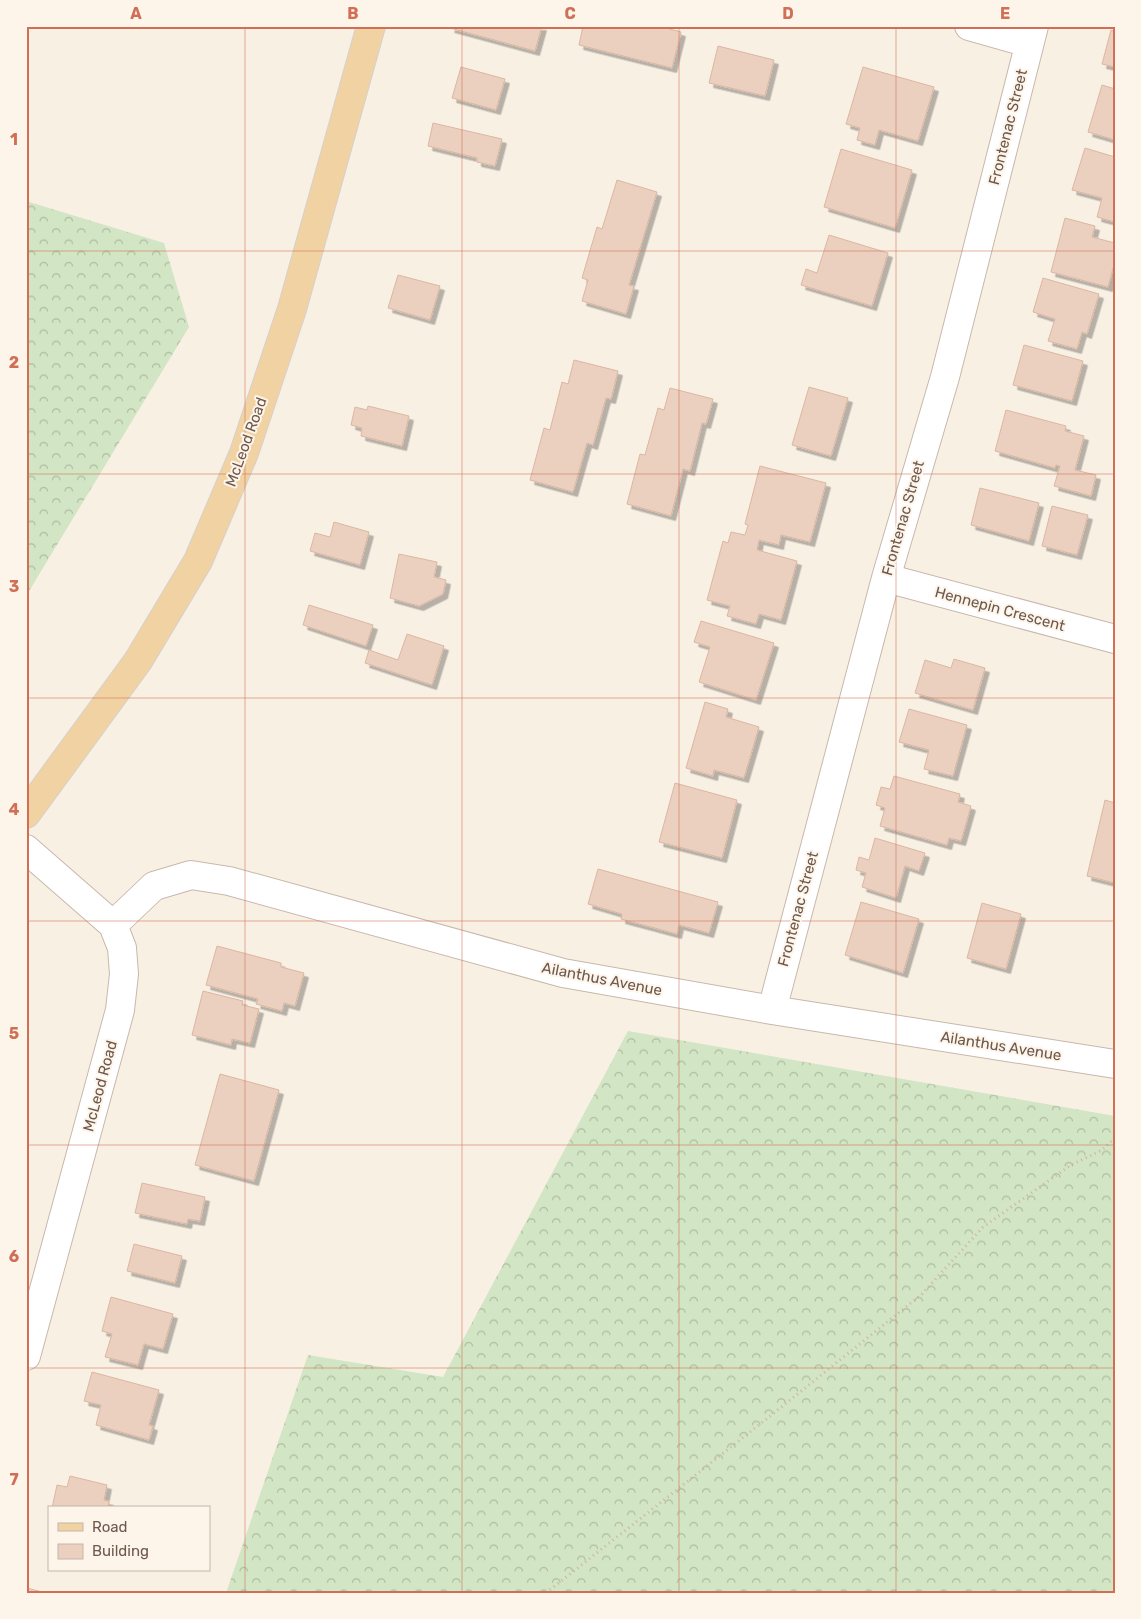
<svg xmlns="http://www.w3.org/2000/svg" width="1141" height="1619" viewBox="0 0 1141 1619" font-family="Rubik,sans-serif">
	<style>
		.forest { fill: url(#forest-crowns) }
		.building { fill: #ebcfbf; stroke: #dcb6a1; filter: url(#shadow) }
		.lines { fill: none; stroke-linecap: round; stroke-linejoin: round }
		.minor-casing { stroke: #c8b8ac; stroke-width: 30 }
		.major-casing { stroke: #d6d0cd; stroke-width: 30 }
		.path { stroke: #d0b3a2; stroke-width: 3; stroke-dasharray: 1 4; stroke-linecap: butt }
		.minor { stroke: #fff; stroke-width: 28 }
		.major { stroke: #f1d2a3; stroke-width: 28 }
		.grid { fill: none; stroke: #d16f56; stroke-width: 1; stroke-opacity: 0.55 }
		.labels { text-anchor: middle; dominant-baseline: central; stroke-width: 4; stroke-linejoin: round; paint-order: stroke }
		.street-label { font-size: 15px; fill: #6e584d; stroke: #fdf5ea }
		.neatline { fill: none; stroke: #d16f56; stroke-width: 2 }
		.grid-label { font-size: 16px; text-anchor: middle; font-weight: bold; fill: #d16f56 }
	</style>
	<defs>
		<pattern id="forest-crowns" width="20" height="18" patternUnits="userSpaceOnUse" patternTransform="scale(1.25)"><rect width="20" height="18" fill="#d2e5c4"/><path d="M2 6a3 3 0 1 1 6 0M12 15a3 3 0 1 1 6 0" fill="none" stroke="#afbca1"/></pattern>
		<filter id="shadow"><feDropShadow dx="4.5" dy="4.5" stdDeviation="0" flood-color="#0004"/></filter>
	</defs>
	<rect width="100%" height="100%" fill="#f9f0e4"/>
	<path class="forest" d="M 26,201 L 164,243 L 189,327 L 26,596 Z
		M 628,1031 L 1115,1116 L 1115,1593 L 226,1593 L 308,1355 L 443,1377 Z"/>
	<path class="building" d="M 451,26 L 542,26 L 535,51 L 450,28 Z
		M 583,26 L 658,26 L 681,32 L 672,68 L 579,45 Z
		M 1115,29 L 1115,67 L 1102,64 L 1111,30 L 1114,31 Z
		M 718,46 L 774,60 L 765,96 L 709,83 Z
		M 461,67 L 505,79 L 496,110 L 452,98 Z
		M 863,67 L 934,87 L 918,141 L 879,130 L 875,145 L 857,140 L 860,128 L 846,124 Z
		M 1102,85 L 1115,89 L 1115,140 L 1088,132 Z
		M 433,123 L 502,139 L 495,166 L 477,162 L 477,158 L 428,146 Z
		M 1085,148 L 1115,157 L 1115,222 L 1097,217 L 1102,198 L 1072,190 Z
		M 841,149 L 912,170 L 895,228 L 824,207 Z
		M 617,180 L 657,192 L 629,285 L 634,286 L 626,314 L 582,301 L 588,280 L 582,278 L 597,227 L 602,229 Z
		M 1065,218 L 1095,226 L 1092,237 L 1115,243 L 1115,261 L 1108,287 L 1051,272 Z
		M 829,235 L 888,253 L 872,306 L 801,285 L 806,269 L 817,273 Z
		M 398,275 L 440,286 L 430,320 L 388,308 Z
		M 1043,278 L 1099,294 L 1087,334 L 1082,332 L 1077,349 L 1048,341 L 1055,319 L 1033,312 Z
		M 1024,345 L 1083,361 L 1072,401 L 1013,385 Z
		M 574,360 L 618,371 L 611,399 L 606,398 L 593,445 L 587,443 L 573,492 L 530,480 L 544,428 L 550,430 L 562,382 L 568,384 Z
		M 809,387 L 848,398 L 831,456 L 792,445 Z
		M 670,388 L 713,399 L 706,424 L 702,423 L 690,471 L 683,469 L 671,516 L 627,504 L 640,454 L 645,455 L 658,408 L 664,410 Z
		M 368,406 L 409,416 L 402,446 L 361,436 L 362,428 L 351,425 L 355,407 L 367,410 Z
		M 1006,410 L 1066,426 L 1065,431 L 1084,436 L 1075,470 L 1096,475 L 1091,496 L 1054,486 L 1060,466 L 1056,465 L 1055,468 L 995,451 Z
		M 760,466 L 826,483 L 810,542 L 781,535 L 779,545 L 759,540 L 757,550 L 797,561 L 781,620 L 759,614 L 756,624 L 727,616 L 730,606 L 707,600 L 723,541 L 728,543 L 731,532 L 745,535 L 748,525 L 745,524 Z
		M 980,488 L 1039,503 L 1029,541 L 971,525 Z
		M 1052,506 L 1088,515 L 1077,555 L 1042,546 Z
		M 334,522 L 369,532 L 360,565 L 310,551 L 315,533 L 330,537 Z
		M 399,554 L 437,562 L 434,577 L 446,580 L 443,594 L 419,606 L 390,598 Z
		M 309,605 L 373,625 L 366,646 L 303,625 Z
		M 701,621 L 774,643 L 756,700 L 699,682 L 710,647 L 694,642 Z
		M 407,634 L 444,646 L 432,685 L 365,663 L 369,650 L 398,660 Z
		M 954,659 L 985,668 L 973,710 L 915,693 L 925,660 L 951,668 Z
		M 705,702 L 728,709 L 726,717 L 759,727 L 744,778 L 714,770 L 713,776 L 686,768 Z
		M 909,709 L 967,725 L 953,776 L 924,769 L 929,750 L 899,742 Z
		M 894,776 L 960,794 L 958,802 L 971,806 L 961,841 L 949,838 L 947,845 L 880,826 L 885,808 L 876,805 L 881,787 L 890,789 Z
		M 675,783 L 737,800 L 722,858 L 659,842 Z
		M 1105,800 L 1115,803 L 1115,883 L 1087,876 Z
		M 875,838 L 925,853 L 919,871 L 905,866 L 896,898 L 862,887 L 866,873 L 856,870 L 859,857 L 869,860 Z
		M 598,869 L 718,902 L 709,933 L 679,925 L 677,934 L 621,919 L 622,914 L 588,904 Z
		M 861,902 L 919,919 L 903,973 L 845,955 Z
		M 982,903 L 1021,914 L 1006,969 L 967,958 Z
		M 217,946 L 281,963 L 281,967 L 304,973 L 295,1006 L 284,1003 L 282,1011 L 256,1004 L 258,999 L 206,985 Z
		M 203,991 L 243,1001 L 242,1005 L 259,1009 L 250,1043 L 232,1039 L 231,1045 L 192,1035 Z
		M 220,1074 L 279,1090 L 254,1181 L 195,1165 Z
		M 142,1183 L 205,1197 L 200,1221 L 188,1219 L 187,1224 L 135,1213 Z
		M 134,1244 L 182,1256 L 175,1283 L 127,1271 Z
		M 111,1297 L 173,1314 L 163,1349 L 144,1344 L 138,1365 L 105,1357 L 112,1334 L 102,1331 Z
		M 92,1372 L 159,1390 L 149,1425 L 153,1426 L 149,1440 L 96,1425 L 101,1405 L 84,1401 Z
		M 70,1476 L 107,1485 L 104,1500 L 109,1501 L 108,1508 L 52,1508 L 57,1485 L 67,1487 Z
		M 27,1588 L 46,1593 L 26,1593 Z"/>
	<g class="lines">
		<defs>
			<path id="minor" d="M 969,26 L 1029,43
				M 886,578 L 1115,639
				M 26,849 L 113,925 L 122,948 L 124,974 L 120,1010 L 26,1356
				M 113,925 L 154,886 L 191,875 L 229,881 L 563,973 L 772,1010 L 1115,1064
				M 772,1010 L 886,578 L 945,377 L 1034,26"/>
			<path id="major" d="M 26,814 L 138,661 L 198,561 L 244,453 L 292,309 L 371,26"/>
		</defs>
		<use href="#minor" class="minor-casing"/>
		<use href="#major" class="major-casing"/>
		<path class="path" d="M 546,1593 L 769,1417 L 922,1294 L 983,1227 L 1071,1165 L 1102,1150 L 1115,1138"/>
		<use href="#minor" class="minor"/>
		<use href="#major" class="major"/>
	</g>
	<path class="grid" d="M 245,26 L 245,1593M 462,26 L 462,1593M 679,26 L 679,1593M 896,26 L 896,1593M 26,251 L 1115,251M 26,474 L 1115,474M 26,698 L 1115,698M 26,921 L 1115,921M 26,1145 L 1115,1145M 26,1368 L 1115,1368"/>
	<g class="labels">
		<g class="street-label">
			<text transform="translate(1008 127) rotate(-76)">Frontenac Street</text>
			<text transform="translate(246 442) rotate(-70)">McLeod Road</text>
			<text transform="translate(903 518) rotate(-74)">Frontenac Street</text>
			<text transform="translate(1000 609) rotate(15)">Hennepin Crescent</text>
			<text transform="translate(798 909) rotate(-75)">Frontenac Street</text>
			<text transform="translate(602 979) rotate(11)">Ailanthus Avenue</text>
			<text transform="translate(1001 1046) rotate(9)">Ailanthus Avenue</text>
			<text transform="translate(100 1086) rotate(-75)">McLeod Road</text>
		</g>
	</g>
	<rect width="1141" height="1619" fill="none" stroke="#fdf5ea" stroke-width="55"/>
	<rect x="48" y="1506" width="162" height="65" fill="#fdf5ea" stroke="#c4b6ab"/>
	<rect x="58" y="1523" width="25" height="8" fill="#f1d2a3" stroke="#c4b6ab"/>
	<text x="92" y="1532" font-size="15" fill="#6e584d">Road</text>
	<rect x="58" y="1544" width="25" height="15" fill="#ebcfbf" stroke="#c4b6ab"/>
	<text x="92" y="1556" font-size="15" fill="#6e584d">Building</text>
	<rect x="28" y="28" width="1086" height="1564" class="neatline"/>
	<g class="grid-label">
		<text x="136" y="19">A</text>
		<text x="353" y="19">B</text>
		<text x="570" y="19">C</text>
		<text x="788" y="19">D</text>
		<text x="1005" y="19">E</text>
		<text x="14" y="145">1</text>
		<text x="14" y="368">2</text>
		<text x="14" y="592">3</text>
		<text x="14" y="815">4</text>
		<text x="14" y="1039">5</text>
		<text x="14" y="1262">6</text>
		<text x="14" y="1485">7</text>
	</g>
</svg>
